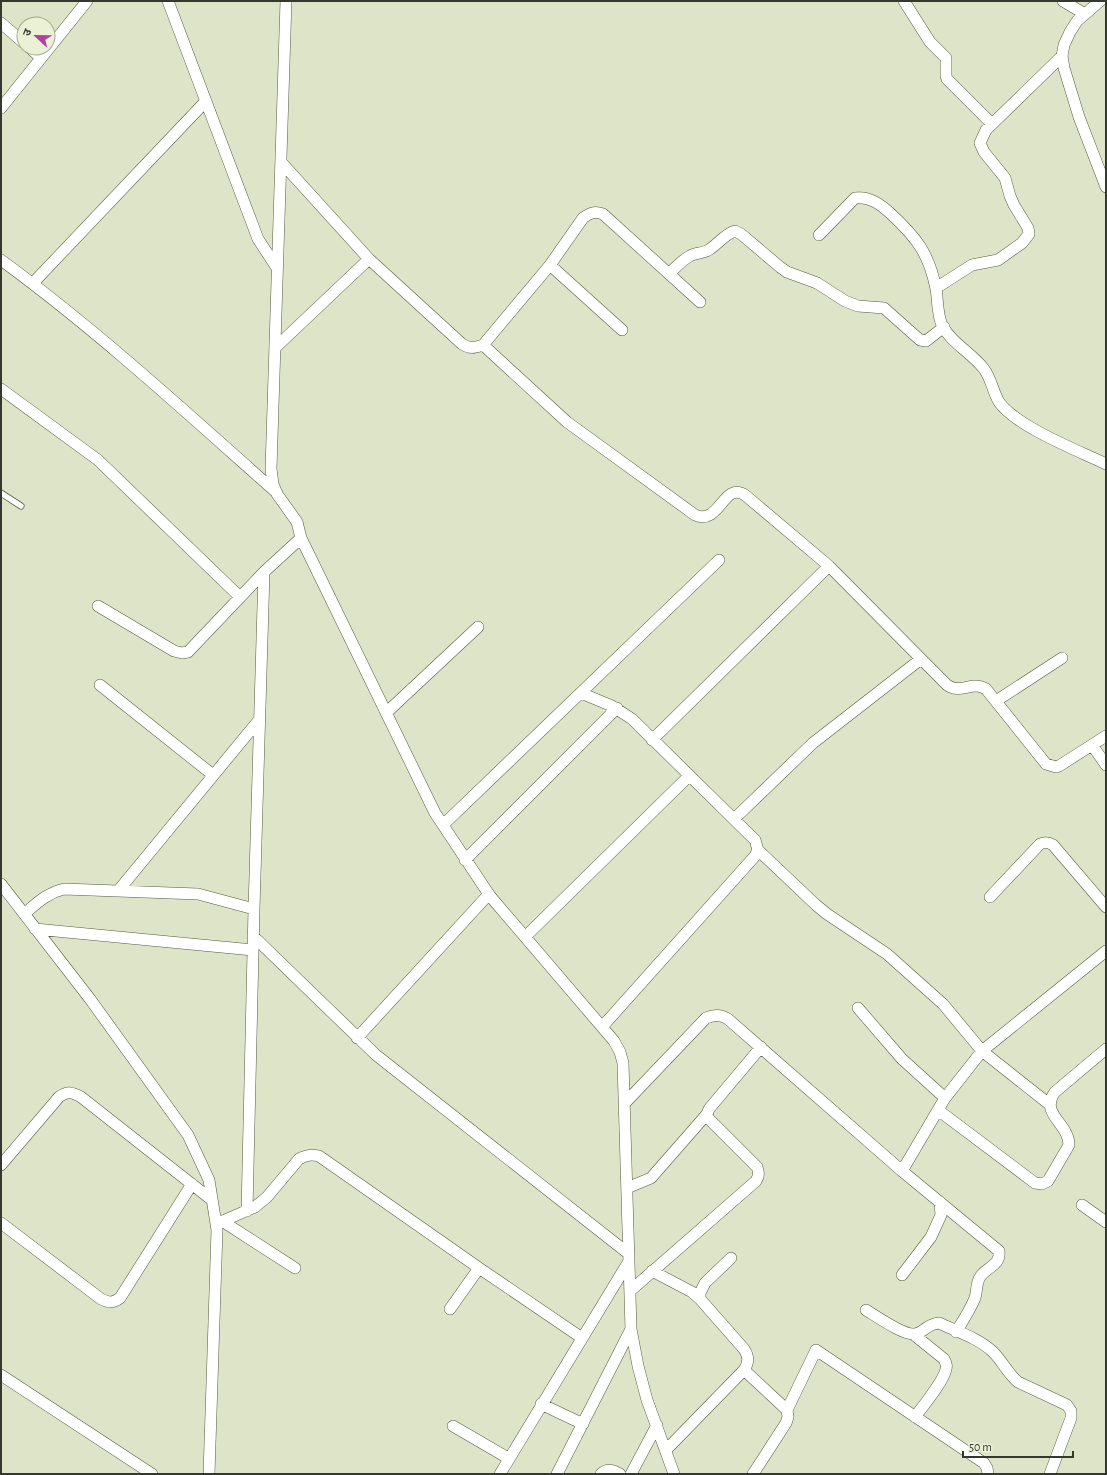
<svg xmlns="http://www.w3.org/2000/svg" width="1107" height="1475" viewBox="0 0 1107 1475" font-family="'Alegreya Sans','Noto Sans Devanagari',sans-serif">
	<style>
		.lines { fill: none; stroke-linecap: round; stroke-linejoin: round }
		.lane-casing { stroke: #555b42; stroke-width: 7 }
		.street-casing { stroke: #555b42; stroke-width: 12 }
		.lane { stroke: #fff; stroke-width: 5.5 }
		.street { stroke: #fff; stroke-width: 11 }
	</style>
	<rect width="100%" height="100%" fill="#dde4c7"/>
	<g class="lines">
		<defs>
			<path id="lane" d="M 1,493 L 21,506"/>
			<path id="street" d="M 168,1 L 258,239 L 277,268
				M 286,1 L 271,469 L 273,484 L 277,494 L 297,522 L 301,538 L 435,813 L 490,896 L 614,1041 L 620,1052 L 623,1063 L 631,1329 L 638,1366 L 647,1400 L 674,1474
				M 904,1 L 930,42 L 946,58 L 946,76 L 947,79 L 992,124
				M 1063,1 L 1085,14
				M 1100,1 L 1077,21 L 1070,32 L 1064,45 L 1062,56 L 1064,68 L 1079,117 L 1106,187
				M 1,23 L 24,43
				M 30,48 L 41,58
				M 1,108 L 87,1
				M 281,162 L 369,259 L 462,344 C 470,349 474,348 483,345 L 550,265 L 583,218 C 590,213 594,211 603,214 L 700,302
				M 819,235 L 855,198 C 869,196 880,204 890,213 C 916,237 929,253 936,289 C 938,300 937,314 942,325 C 951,343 972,353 984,369 C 991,378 993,392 999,402 C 1017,427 1077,450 1106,464
				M 1,260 C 98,331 187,413 277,493
				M 550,265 L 622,330
				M 669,274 C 675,268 682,260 690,256 C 696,252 704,254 710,249 C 719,243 725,234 735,231 L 741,234 L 780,267 L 787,272 L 817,283 L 845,301 L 858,306 L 884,308 L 920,340 L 926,341 L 944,327
				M 33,283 L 206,101
				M 936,288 L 972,265 L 998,260 L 1022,243 L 1029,234 L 1028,228 L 1014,205 L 1010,196 L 1005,178 L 984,152 L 980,143 L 986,130 L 1062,56
				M 483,345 L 567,422 L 695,515 C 720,526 723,481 745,495 L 829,566 L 947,685 C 962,695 971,680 986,689 L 1046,764 L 1056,767 L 1059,766 L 1106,736
				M 276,347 L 369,259
				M 1,389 L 98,460 L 240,597
				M 98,606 L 174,651 L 182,653 L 188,652 L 264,572
				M 100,685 L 213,775
				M 581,693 L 612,706 L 632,719 L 755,840 L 758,850 L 755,856 L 602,1027
				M 996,701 L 1062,658
				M 386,713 L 478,627
				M 652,740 L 829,566
				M 1092,745 L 1106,765
				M 734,819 L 813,743 L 921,659
				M 443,825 L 719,560
				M 758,850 L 816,905 L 827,914 L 887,954 L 943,1004 L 982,1051 L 1106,951
				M 465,860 L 617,708
				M 1,884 L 90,999 L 188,1135 L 209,1180 L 217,1230 L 209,1474
				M 118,891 L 259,720
				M 990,897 L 1040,844 C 1045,842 1048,842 1053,845 L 1106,907
				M 24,914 C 37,903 47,893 64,889 L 198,894 L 254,909
				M 35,929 L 253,950
				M 253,936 L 376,1055 L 629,1254
				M 525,937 L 689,776
				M 858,1008 L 902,1059 L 945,1098
				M 357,1038 L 489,894
				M 624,1104 L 706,1018 C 714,1015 720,1014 728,1019 L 902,1171 L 999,1251 C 1001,1266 986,1267 980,1277 C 976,1283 977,1292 975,1298 C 970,1310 963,1321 956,1332
				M 938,1110 L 1035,1183 L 1042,1184 L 1048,1181 L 1069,1145 C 1069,1123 1039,1114 1055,1092 L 1106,1049
				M 1,1165 L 59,1097 C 68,1091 72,1092 81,1097 L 212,1200
				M 902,1171 L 945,1098 L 982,1051 L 1049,1104
				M 627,1188 L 651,1178 L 707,1114
				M 1082,1205 L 1106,1222
				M 247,1211 L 254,909 L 264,572 L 301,538
				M 222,1221 L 295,1268
				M 1,1223 L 101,1299 C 109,1303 113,1303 120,1298 L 192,1184
				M 216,1224 L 255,1207 L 267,1197 L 299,1159 C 306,1155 311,1154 319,1156 L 479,1268 L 450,1309
				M 479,1268 L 582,1338
				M 652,1271 L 692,1292 L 700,1299
				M 902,1275 L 931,1237 L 941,1215 L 940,1202
				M 630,1291 L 756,1181 C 759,1176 759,1173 757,1167 L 709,1119 L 707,1114 L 709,1109 L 761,1047
				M 866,1310 C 876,1316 903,1335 914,1334 C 923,1334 926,1324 939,1323 C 956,1331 978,1338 992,1351 C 1002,1360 1007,1373 1018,1382 L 1067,1405 L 1071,1411 L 1071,1418 L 1050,1474
				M 913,1334 L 944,1359 C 946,1363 947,1365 946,1369 C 944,1381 923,1406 915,1417
				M 744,1370 L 787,1410 L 788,1417 L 786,1423 L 753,1474
				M 1,1375 L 152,1474
				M 541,1404 L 583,1424
				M 787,1410 L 816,1350 L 984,1463 L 987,1468 L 988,1474
				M 453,1426 L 508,1458
				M 666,1450 L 744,1370 C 749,1362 749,1357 744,1349 L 700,1299 L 700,1293 L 705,1283 L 731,1258
				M 500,1474 L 629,1261
				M 557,1474 L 631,1329
				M 601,1474 C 607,1468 613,1470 620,1474
				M 631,1474 L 657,1425"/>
		</defs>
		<use href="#lane" class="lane-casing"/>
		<use href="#street" class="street-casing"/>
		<use href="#lane" class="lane"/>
		<use href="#street" class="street"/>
	</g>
	<rect width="1107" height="1475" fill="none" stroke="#35382d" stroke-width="4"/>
	<g transform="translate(36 36) rotate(292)"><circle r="19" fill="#ebf1d4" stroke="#a2a791"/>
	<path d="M0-3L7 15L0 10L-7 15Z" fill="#b1419e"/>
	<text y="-6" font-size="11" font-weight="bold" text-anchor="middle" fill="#35382d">उ</text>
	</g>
	<path d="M963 1451v6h110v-6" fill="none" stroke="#35382d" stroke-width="2"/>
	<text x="969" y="1451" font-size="12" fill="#35382d" stroke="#ebf1d4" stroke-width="3" paint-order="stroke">50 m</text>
</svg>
